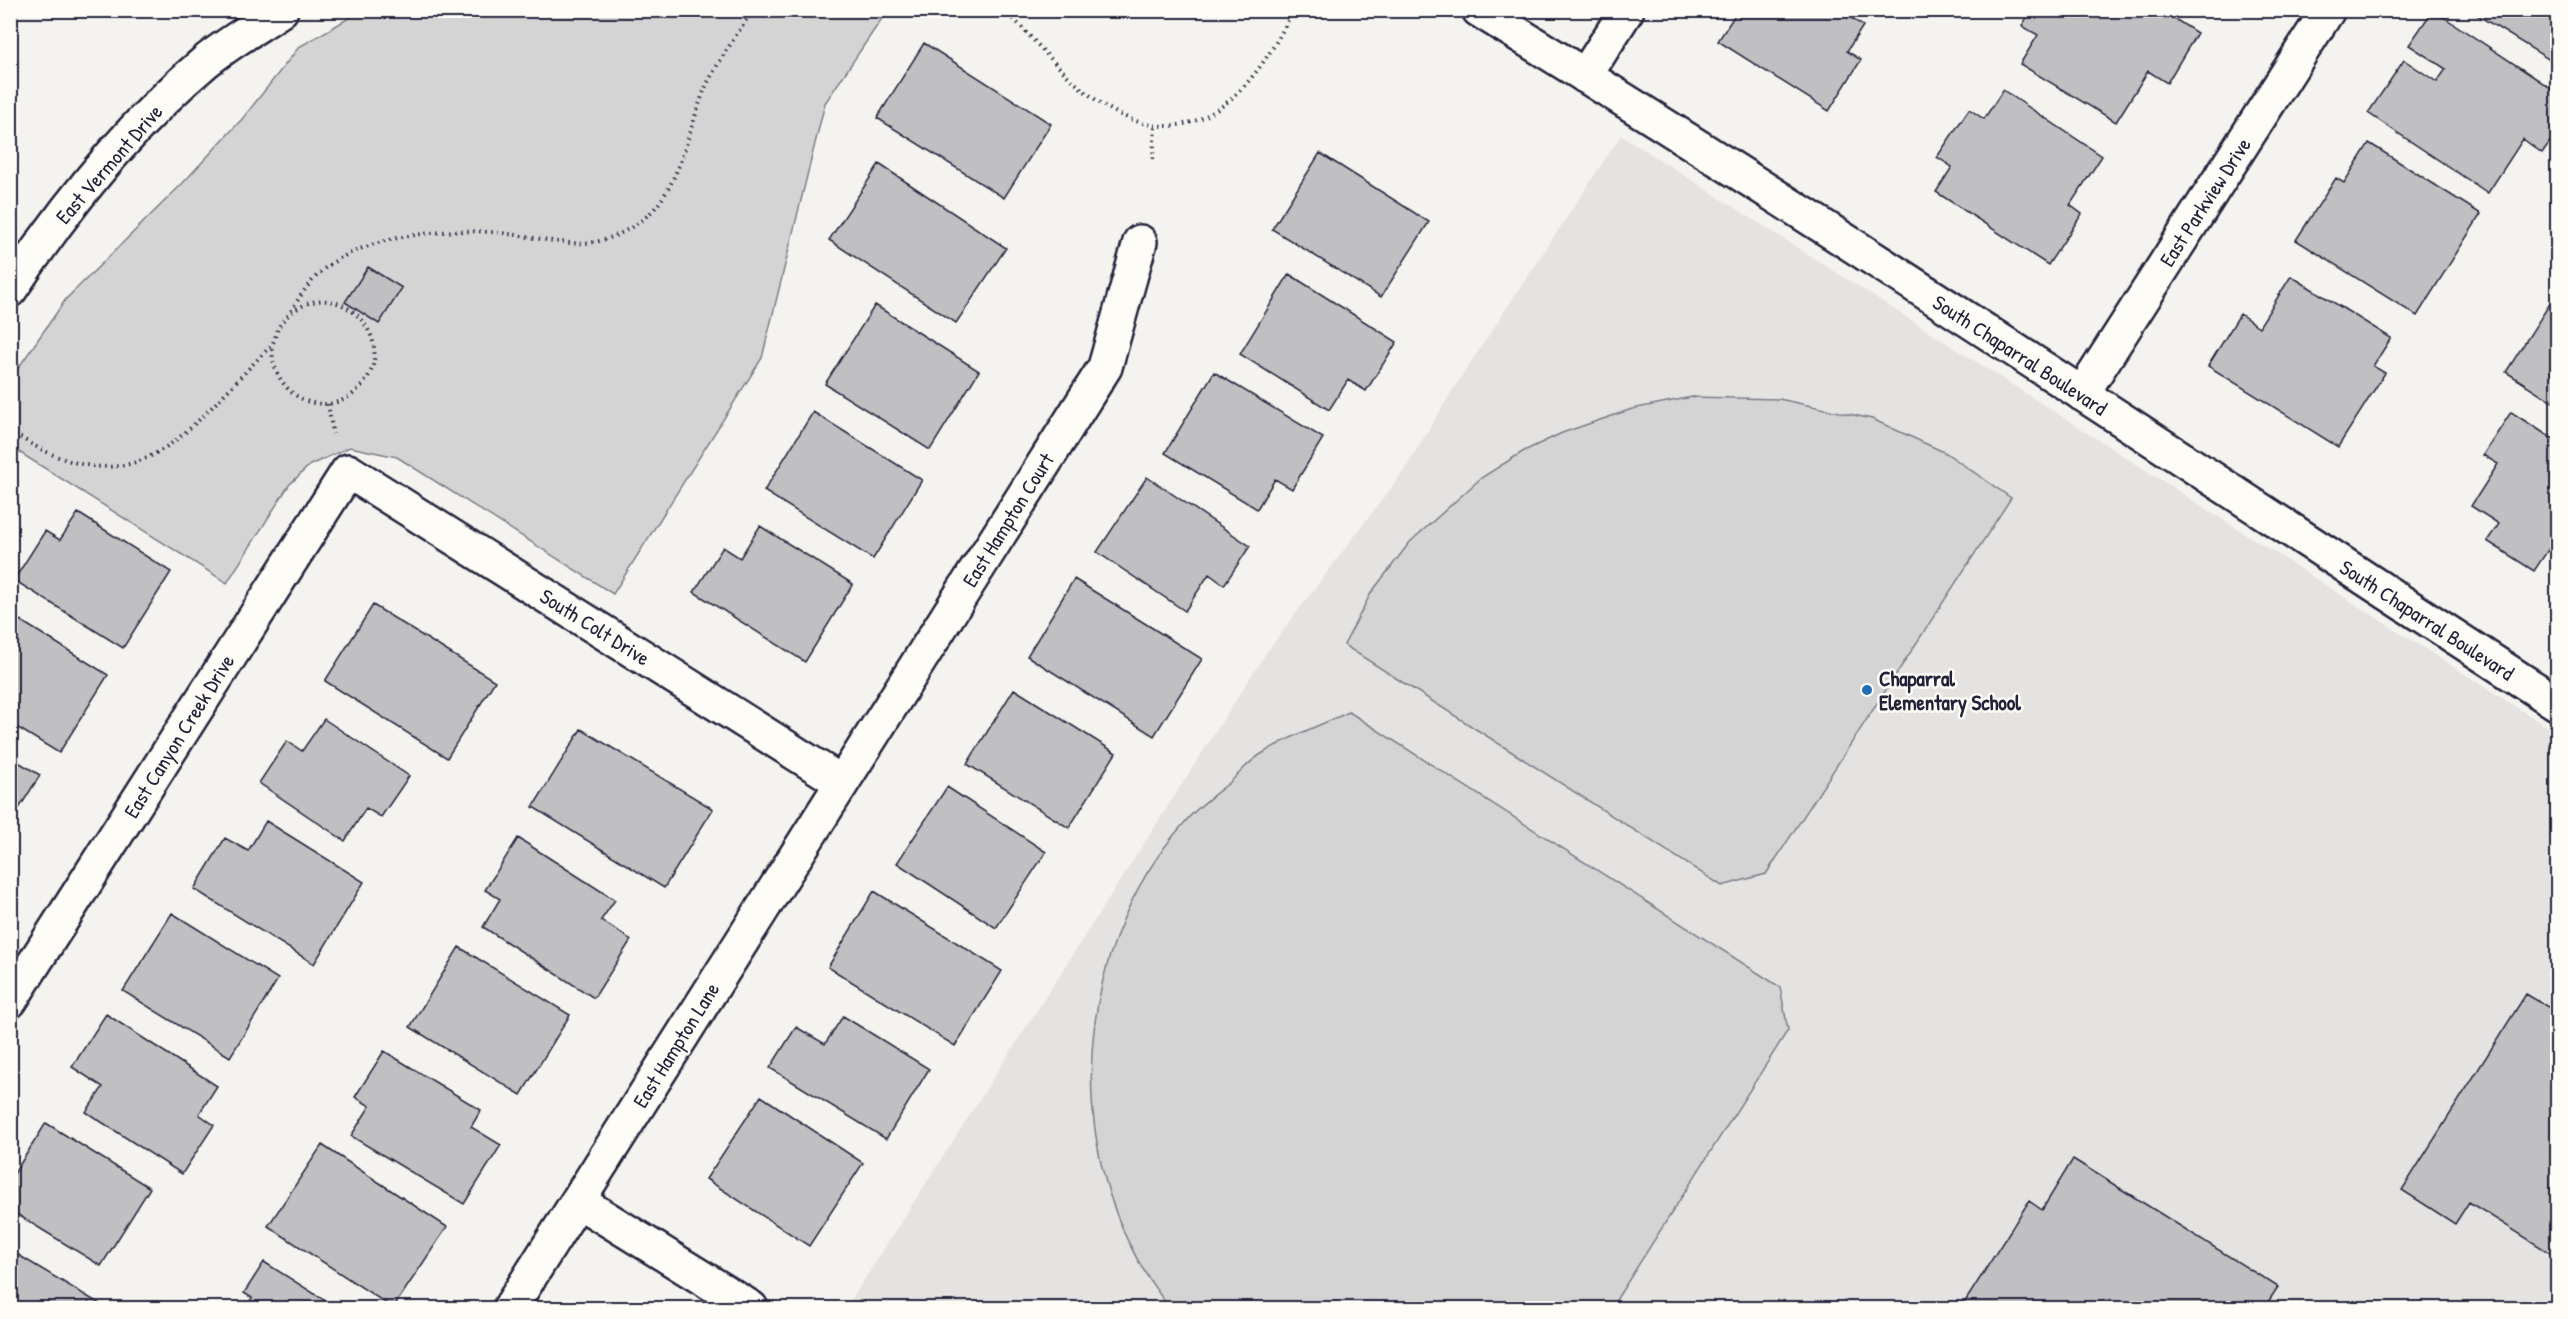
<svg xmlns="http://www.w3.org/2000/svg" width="2568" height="1319" viewBox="0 0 2568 1319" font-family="'Patrick Hand',sans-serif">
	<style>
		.built { fill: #e4e3e2 }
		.green { fill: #d5d4d5; stroke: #7c7b88; stroke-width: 1.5 }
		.building { fill: #c0bfc2; stroke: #22223b; stroke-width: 1.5 }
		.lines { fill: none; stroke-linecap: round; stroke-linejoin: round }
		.minor-casing { stroke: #22223b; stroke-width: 38 }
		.path { stroke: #22223b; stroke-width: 4; stroke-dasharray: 1.5 4.5; stroke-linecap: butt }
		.minor { stroke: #fdfcf7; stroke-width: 33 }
		.poi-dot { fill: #1f6fb2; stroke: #fdfcf7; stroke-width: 2 }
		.labels { text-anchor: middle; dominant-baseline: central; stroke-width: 5; stroke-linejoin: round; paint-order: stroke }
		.street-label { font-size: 21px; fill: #22223b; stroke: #fdfcf7 }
		.poi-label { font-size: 21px; font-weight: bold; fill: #22223b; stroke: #fdfcf7; text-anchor: start }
	</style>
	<rect width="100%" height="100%" fill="#f4f3ef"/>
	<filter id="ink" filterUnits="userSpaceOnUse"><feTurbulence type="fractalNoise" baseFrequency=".0167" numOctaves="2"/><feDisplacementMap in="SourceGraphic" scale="12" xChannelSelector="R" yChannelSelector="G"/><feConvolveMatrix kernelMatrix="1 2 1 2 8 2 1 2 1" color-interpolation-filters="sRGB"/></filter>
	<g filter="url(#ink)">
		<path class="built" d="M 1621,135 L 2557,733 L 2557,1308 L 846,1308 L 1266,653 L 1403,472 L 1452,391 Z"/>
		<path class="green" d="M 361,11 L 887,11 L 825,103 L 762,358 L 613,594 L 397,457 L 350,447 L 310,465 L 289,485 L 227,583 L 11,447 L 10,380 L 66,299 L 182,184 L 243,118 L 299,47 Z
			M 1692,397 L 1779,399 L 1872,419 L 1946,453 L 2011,498 L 1766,874 L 1722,886 L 1344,645 L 1371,593 L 1410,542 L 1481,478 L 1524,451 L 1562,433 L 1632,409 Z
			M 1349,712 L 1780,987 L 1788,1030 L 1611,1308 L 1170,1308 C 1059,1170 1067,954 1185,822 C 1197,807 1214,795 1229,783 C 1240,773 1250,760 1263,753 C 1289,736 1321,725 1349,712 Z"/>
		<path class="building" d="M 1738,10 L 1839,10 L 1863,26 L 1847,51 L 1861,60 L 1829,111 L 1718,41 Z
			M 2031,10 L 2161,10 L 2197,33 L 2167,83 L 2148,71 L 2116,122 L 2020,64 L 2038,35 L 2022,26 Z
			M 2433,10 L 2558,93 L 2558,130 L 2542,153 L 2523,139 L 2488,193 L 2368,113 L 2404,60 L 2437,82 L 2446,69 L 2409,45 Z
			M 2469,10 L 2558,10 L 2558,65 Z
			M 924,43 L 1051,124 L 1004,198 L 877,118 Z
			M 2003,90 L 2102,156 L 2070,205 L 2082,214 L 2048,265 L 1936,192 L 1952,167 L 1937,157 L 1969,109 L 1984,119 Z
			M 2369,143 L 2481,214 L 2417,316 L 2296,240 L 2336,178 L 2344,183 Z
			M 1320,153 L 1429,222 L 1381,297 L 1272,229 Z
			M 879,164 L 1006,248 L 956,323 L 829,240 Z
			M 368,267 L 402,288 L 379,324 L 345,302 Z
			M 1289,274 L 1397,342 L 1366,391 L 1348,380 L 1329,410 L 1240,354 Z
			M 2291,276 L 2391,338 L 2373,366 L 2385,373 L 2338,447 L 2208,366 L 2240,314 L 2259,327 Z
			M 2558,291 L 2558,405 L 2506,372 Z
			M 875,305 L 979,371 L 930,450 L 825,384 Z
			M 1214,372 L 1323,438 L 1292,489 L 1275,479 L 1257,509 L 1165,453 Z
			M 813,412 L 922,480 L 873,559 L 764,491 Z
			M 2511,412 L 2558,442 L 2558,535 L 2534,571 L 2487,541 L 2499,524 L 2471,506 L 2498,464 L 2483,455 Z
			M 1147,477 L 1250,546 L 1224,585 L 1209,574 L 1185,611 L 1097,552 Z
			M 78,513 L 171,572 L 123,648 L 14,580 L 45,531 L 60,540 Z
			M 760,526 L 853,584 L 805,662 L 694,592 L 723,547 L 740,558 Z
			M 1074,579 L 1202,659 L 1154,736 L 1027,656 Z
			M 373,605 L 495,681 L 447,758 L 325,681 Z
			M 10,614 L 108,675 L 59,753 L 10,723 Z
			M 1014,689 L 1116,753 L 1069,828 L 967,764 Z
			M 324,719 L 409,776 L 381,817 L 366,808 L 345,841 L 259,783 L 287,741 L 302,751 Z
			M 581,729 L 713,809 L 664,888 L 533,807 Z
			M 10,757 L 40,775 L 10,823 Z
			M 947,787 L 1046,852 L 996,928 L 897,863 Z
			M 266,821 L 364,882 L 314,964 L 194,889 L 225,838 L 248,851 Z
			M 518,838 L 615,900 L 601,920 L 631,940 L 594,998 L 483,927 L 500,899 L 485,890 Z
			M 874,891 L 1002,971 L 955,1046 L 828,967 Z
			M 172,913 L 278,979 L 230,1057 L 123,991 Z
			M 459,947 L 570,1015 L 521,1095 L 410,1027 Z
			M 2526,994 L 2558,1013 L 2558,1258 L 2469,1202 L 2455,1224 L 2402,1190 Z
			M 106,1014 L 217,1086 L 199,1114 L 214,1125 L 182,1174 L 86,1112 L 103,1087 L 72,1067 Z
			M 843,1016 L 929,1069 L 886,1139 L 770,1068 L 796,1027 L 825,1044 Z
			M 384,1051 L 481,1110 L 471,1127 L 501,1145 L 464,1204 L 351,1136 L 370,1106 L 355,1097 Z
			M 761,1096 L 863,1163 L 809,1246 L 706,1179 Z
			M 46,1123 L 150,1188 L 101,1266 L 10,1210 L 10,1180 Z
			M 322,1145 L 447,1227 L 393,1308 L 268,1226 Z
			M 2073,1159 L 2278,1287 L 2264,1308 L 1961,1308 L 2029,1201 L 2042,1210 Z
			M 10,1250 L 100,1304 L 98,1308 L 10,1308 Z
			M 264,1262 L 337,1308 L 246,1308 L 252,1298 L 244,1293 Z"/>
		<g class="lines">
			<defs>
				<path id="minor" d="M 1479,10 C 1843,234 2199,471 2558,704
					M 1585,76 L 1627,10
					M 10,290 C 65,207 129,126 205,62 C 228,43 256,27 281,10
					M 2082,394 L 2328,10
					M 10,1001 L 348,471 L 841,782
					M 578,1201 L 751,1308
					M 510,1308 L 1105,367 L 1140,242"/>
			</defs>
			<use href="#minor" class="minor-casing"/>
			<path class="path" d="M 1005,10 C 1038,43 1068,83 1108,108 C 1197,162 1258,84 1293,10
				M 1153,159 L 1155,126
				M 291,311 C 302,293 314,275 332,263 C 375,235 450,227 500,233 C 561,239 592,260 647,216 C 681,187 689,124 707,84 C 720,59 737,34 753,10
				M 328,404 L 333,434
				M 10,431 C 140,517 183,432 270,347 C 274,343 275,337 277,331 C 281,320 292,311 302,306 C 343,284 391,335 369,375 C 341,426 271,406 272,345"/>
			<use href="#minor" class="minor"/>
		</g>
	</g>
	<circle class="poi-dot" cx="1867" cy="690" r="6"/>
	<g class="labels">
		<g class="street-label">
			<text transform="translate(109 164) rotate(-49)">East Vermont Drive</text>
			<text transform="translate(2205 202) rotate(-57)">East Parkview Drive</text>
			<text transform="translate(2020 355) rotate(33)">South Chaparral Boulevard</text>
			<text transform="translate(1008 520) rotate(-58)">East Hampton Court</text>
			<text transform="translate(2427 620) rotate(33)">South Chaparral Boulevard</text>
			<text transform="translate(595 627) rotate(32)">South Colt Drive</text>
			<text transform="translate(179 736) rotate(-58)">East Canyon Creek Drive</text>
			<text transform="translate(676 1045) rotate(-58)">East Hampton Lane</text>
		</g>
		<g class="poi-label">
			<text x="1879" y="678">Chaparral<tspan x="1879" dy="24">Elementary School</tspan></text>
		</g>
	</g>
	<rect width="2568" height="1319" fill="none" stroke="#fdfcf7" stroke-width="36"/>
	<rect x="18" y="18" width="2532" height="1283" fill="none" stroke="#22223b" stroke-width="2" filter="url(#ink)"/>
</svg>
